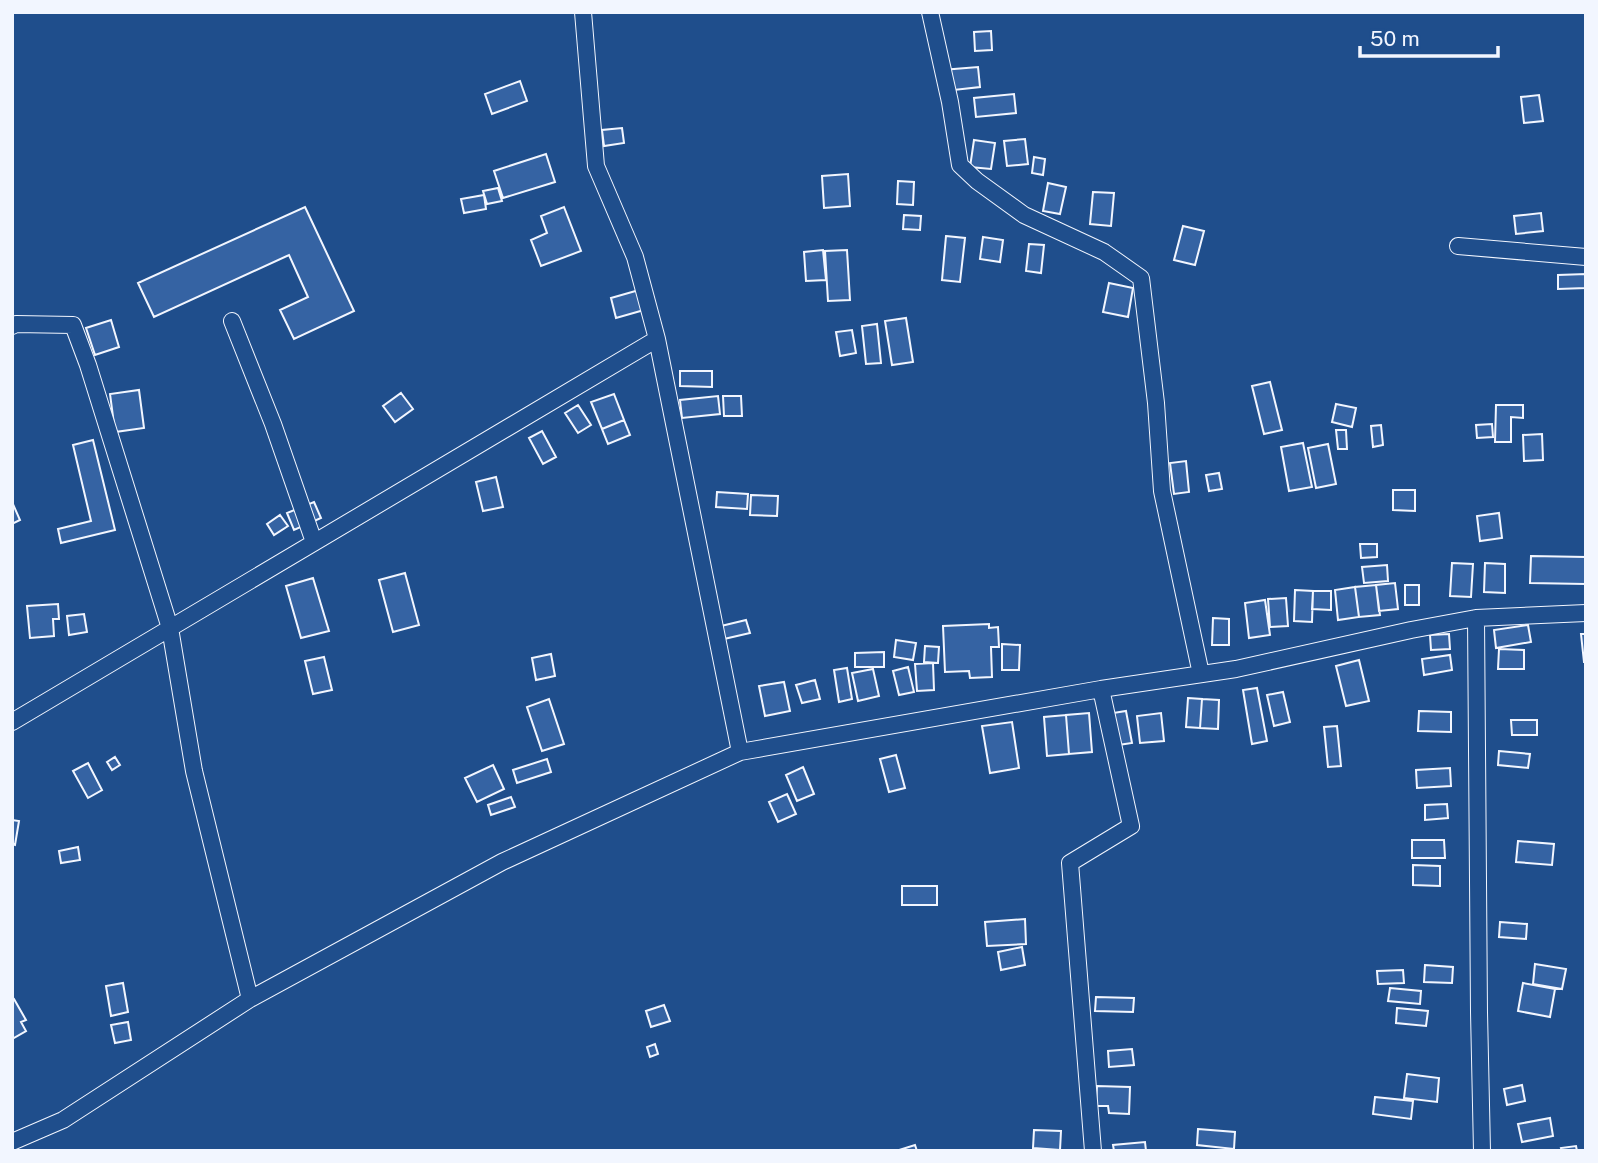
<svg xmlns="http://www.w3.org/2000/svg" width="1598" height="1163" viewBox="0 0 1598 1163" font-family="'Public Sans',sans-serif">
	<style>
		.building { fill: #3563a3; stroke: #f2f6ff; stroke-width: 2 }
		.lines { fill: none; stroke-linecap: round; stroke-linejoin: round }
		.minor-casing { stroke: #f2f6ff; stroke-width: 18 }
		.minor { stroke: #1f4e8c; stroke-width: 16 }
	</style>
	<rect width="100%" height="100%" fill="#1f4e8c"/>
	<path class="building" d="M 991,31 L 992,50 L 975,51 L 974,32 Z
		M 978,67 L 980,87 L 945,91 L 942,70 Z
		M 520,81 L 527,101 L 492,114 L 485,94 Z
		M 1014,94 L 1016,113 L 976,117 L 974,98 Z
		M 1539,95 L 1543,121 L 1524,123 L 1521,97 Z
		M 622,128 L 624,143 L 604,146 L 602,130 Z
		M 1025,139 L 1028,164 L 1007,166 L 1004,141 Z
		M 974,140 L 995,143 L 991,169 L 970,167 Z
		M 546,154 L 555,182 L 503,198 L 494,171 Z
		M 1034,157 L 1045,159 L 1043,175 L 1032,173 Z
		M 848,174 L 850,206 L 824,208 L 822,176 Z
		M 898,181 L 914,182 L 913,205 L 897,204 Z
		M 1048,183 L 1066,187 L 1060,214 L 1043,211 Z
		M 498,188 L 502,201 L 487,204 L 483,191 Z
		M 1093,192 L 1114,193 L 1111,226 L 1090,224 Z
		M 484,195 L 486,209 L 464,213 L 461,199 Z
		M 305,207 L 354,311 L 294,339 L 280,310 L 308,297 L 289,255 L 154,317 L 138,283 Z
		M 564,207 L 581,251 L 541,266 L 531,240 L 547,233 L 541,216 Z
		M 1541,213 L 1543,231 L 1516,234 L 1514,216 Z
		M 904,215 L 921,216 L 920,230 L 903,229 Z
		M 1183,226 L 1204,231 L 1195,265 L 1174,260 Z
		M 946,236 L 965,238 L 960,282 L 942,280 Z
		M 983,237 L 1003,240 L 1000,262 L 980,259 Z
		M 1029,244 L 1044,245 L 1041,273 L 1026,271 Z
		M 823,250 L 826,280 L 806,281 L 804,252 Z
		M 847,250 L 850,300 L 828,301 L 825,251 Z
		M 1586,274 L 1586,288 L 1558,289 L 1558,275 Z
		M 1109,283 L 1133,288 L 1128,317 L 1103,312 Z
		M 639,290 L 644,310 L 616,318 L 611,298 Z
		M 906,318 L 913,362 L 892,365 L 885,321 Z
		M 111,320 L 119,347 L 95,355 L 86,328 Z
		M 877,324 L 881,363 L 866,364 L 862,326 Z
		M 852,330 L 856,353 L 840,356 L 836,332 Z
		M 680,371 L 712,371 L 712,387 L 680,386 Z
		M 1270,382 L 1282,430 L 1264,434 L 1252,386 Z
		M 139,390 L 144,428 L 115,432 L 110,394 Z
		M 401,393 L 413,409 L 395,422 L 383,406 Z
		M 614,394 L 624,420 L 602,429 L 591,402 Z
		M 718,396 L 720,414 L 682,418 L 680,400 Z
		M 723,396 L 741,396 L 742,416 L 724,416 Z
		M 1336,404 L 1356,408 L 1352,427 L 1332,422 Z
		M 578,405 L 591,425 L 578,433 L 565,413 Z
		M 1496,405 L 1523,405 L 1523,418 L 1511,417 L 1511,442 L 1495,442 Z
		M 624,420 L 630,435 L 608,444 L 602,429 Z
		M 1492,424 L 1493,437 L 1477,438 L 1476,425 Z
		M 1381,425 L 1383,445 L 1373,447 L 1371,426 Z
		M 1336,430 L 1346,430 L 1347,449 L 1338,449 Z
		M 542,431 L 556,457 L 543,464 L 529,438 Z
		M 1542,434 L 1543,460 L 1524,461 L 1523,435 Z
		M 93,440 L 115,530 L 61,543 L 58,529 L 91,521 L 73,445 Z
		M 1303,443 L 1312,487 L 1289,491 L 1281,447 Z
		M 1328,444 L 1336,484 L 1316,488 L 1308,448 Z
		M 1186,461 L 1189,492 L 1174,494 L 1170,463 Z
		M 1219,473 L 1222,489 L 1209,491 L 1206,475 Z
		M 496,477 L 503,507 L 483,511 L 476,482 Z
		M 1393,490 L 1415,490 L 1415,511 L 1393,510 Z
		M 717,492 L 748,494 L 747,509 L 716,507 Z
		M 751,495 L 778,496 L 777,516 L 750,515 Z
		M 12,502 L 20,520 L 12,524 Z
		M 314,502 L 321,518 L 294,530 L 287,513 Z
		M 1499,513 L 1502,538 L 1480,541 L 1477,516 Z
		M 280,515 L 288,526 L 274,535 L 267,524 Z
		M 1360,544 L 1377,544 L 1377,557 L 1361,558 Z
		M 1531,556 L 1586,557 L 1585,584 L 1530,583 Z
		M 1452,563 L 1473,564 L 1471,597 L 1450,596 Z
		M 1485,563 L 1505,564 L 1505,593 L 1484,592 Z
		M 1387,565 L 1388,581 L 1364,583 L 1362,567 Z
		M 405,573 L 419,625 L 393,632 L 379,580 Z
		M 313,578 L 329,631 L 301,638 L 286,586 Z
		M 1395,583 L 1398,609 L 1379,611 L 1376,585 Z
		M 1376,585 L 1380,615 L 1359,617 L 1355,587 Z
		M 1405,585 L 1419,585 L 1419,605 L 1405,605 Z
		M 1355,587 L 1359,617 L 1338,620 L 1335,590 Z
		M 1295,590 L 1313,591 L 1312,622 L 1294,621 Z
		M 1313,591 L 1331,591 L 1331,610 L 1312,609 Z
		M 1286,598 L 1288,626 L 1270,627 L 1268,599 Z
		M 1265,600 L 1270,635 L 1249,638 L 1245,603 Z
		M 58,604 L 59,619 L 53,619 L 54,636 L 30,638 L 27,606 Z
		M 84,614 L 87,632 L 69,635 L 67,616 Z
		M 1213,618 L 1229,619 L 1229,645 L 1212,645 Z
		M 746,620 L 750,633 L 724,639 L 721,626 Z
		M 989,624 L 989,628 L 998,627 L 999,647 L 991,647 L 992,677 L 970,678 L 969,671 L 945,672 L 943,626 Z
		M 1528,625 L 1531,642 L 1496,648 L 1494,630 Z
		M 1449,634 L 1450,649 L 1431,650 L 1430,635 Z
		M 1581,634 L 1586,634 L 1586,662 L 1584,662 Z
		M 896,640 L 916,643 L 913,660 L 894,657 Z
		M 1002,644 L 1020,645 L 1019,670 L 1002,670 Z
		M 925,646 L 939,647 L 938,663 L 924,662 Z
		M 1499,649 L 1524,650 L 1524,669 L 1498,669 Z
		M 884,652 L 884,667 L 855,667 L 855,653 Z
		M 551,654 L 555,676 L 536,680 L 532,658 Z
		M 1450,655 L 1452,670 L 1424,675 L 1422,659 Z
		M 324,657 L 332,690 L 313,694 L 305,661 Z
		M 1359,660 L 1369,701 L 1346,706 L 1336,666 Z
		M 933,663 L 934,690 L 917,691 L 915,664 Z
		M 908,667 L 914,692 L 899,695 L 893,671 Z
		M 847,668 L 852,699 L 839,702 L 834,670 Z
		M 873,669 L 879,696 L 858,701 L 852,673 Z
		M 815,680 L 820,699 L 802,703 L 796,685 Z
		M 784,682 L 790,711 L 765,716 L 759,686 Z
		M 1257,688 L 1267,741 L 1252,744 L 1243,690 Z
		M 1283,692 L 1290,722 L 1274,726 L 1267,695 Z
		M 1188,698 L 1202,699 L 1200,728 L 1186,727 Z
		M 549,699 L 564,744 L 542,751 L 527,707 Z
		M 1202,699 L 1219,700 L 1218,729 L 1200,728 Z
		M 1126,711 L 1132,743 L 1118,745 L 1113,713 Z
		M 1419,711 L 1451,712 L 1451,732 L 1418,731 Z
		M 1089,713 L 1092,752 L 1069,754 L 1066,715 Z
		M 1161,713 L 1164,741 L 1140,743 L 1137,716 Z
		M 1066,715 L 1069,754 L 1047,756 L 1044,717 Z
		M 1511,720 L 1537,720 L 1537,735 L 1512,735 Z
		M 1012,722 L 1019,768 L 990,773 L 982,726 Z
		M 1337,726 L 1341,766 L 1328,767 L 1324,727 Z
		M 1499,751 L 1530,754 L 1528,768 L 1498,765 Z
		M 896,755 L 905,788 L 889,792 L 880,759 Z
		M 115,757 L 120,765 L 112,770 L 107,762 Z
		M 547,759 L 551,772 L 517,783 L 513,770 Z
		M 88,763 L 102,790 L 88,798 L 73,771 Z
		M 493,765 L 504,789 L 477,802 L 465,778 Z
		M 803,767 L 814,794 L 797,801 L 786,775 Z
		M 1450,768 L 1451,786 L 1417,788 L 1416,770 Z
		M 787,794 L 796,814 L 778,822 L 769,802 Z
		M 511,797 L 515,807 L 491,815 L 488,805 Z
		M 1447,804 L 1448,818 L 1425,820 L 1425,805 Z
		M 12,820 L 19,821 L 15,845 L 12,844 Z
		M 1412,840 L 1444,840 L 1445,858 L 1412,858 Z
		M 1518,841 L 1554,844 L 1552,865 L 1516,862 Z
		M 78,847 L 80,860 L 61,863 L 59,851 Z
		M 1413,865 L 1440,866 L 1440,886 L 1413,885 Z
		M 902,886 L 937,886 L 937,905 L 902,905 Z
		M 1025,919 L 1026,944 L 987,946 L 985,922 Z
		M 1500,922 L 1527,924 L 1526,939 L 1499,937 Z
		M 1022,947 L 1025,965 L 1001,970 L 998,952 Z
		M 1535,964 L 1566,969 L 1562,989 L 1533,984 Z
		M 1425,965 L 1453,967 L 1452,983 L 1424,982 Z
		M 1403,970 L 1404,983 L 1378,984 L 1377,971 Z
		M 123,983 L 128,1012 L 111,1016 L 106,986 Z
		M 1523,983 L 1555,989 L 1550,1017 L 1518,1011 Z
		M 1390,988 L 1421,991 L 1420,1004 L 1388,1001 Z
		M 1096,997 L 1134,998 L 1133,1012 L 1095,1011 Z
		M 14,999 L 26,1020 L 21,1022 L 26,1031 L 12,1039 L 12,1000 Z
		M 664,1005 L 670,1021 L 651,1027 L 646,1011 Z
		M 1397,1008 L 1428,1011 L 1426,1026 L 1396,1023 Z
		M 128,1022 L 131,1040 L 115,1043 L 111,1025 Z
		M 655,1044 L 658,1054 L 650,1057 L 647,1047 Z
		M 1132,1049 L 1134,1065 L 1109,1067 L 1108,1051 Z
		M 1407,1074 L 1439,1078 L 1437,1102 L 1404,1098 Z
		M 1522,1085 L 1525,1101 L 1507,1105 L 1504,1089 Z
		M 1097,1086 L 1130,1087 L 1129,1114 L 1109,1113 L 1108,1106 L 1096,1106 Z
		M 1375,1097 L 1413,1101 L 1411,1119 L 1373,1114 Z
		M 1550,1118 L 1553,1136 L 1522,1142 L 1518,1124 Z
		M 1198,1129 L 1235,1132 L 1234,1149 L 1197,1145 Z
		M 1034,1130 L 1061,1131 L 1060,1150 L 1033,1148 Z
		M 1145,1142 L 1146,1151 L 1114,1151 L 1113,1145 Z
		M 915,1145 L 917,1151 L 896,1151 Z
		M 1576,1146 L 1577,1151 L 1562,1151 L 1561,1148 Z"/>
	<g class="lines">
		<defs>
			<path id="minor" d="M 583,12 L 596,166 L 635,257 L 657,339
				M 930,12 L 950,102 L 960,165 L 977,181 L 1024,215 L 1104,252 L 1141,278 L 1156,403 L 1162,491 L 1201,674
				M 1458,246 L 1586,257
				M 232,321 L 273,424 L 314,542
				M 12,326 L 16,324 L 73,325 L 88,365 L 170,628 L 194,771 L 250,999
				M 1476,618 L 1479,1012 L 1482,1151
				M 12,722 L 657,339 L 740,752
				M 12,1142 L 63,1120 L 250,999 L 502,862 L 740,752 L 1101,689 L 1236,669 L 1411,630 L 1476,618 L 1586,613
				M 1093,1151 L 1070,863 L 1131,826 L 1101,689"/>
		</defs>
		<use href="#minor" class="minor-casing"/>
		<use href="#minor" class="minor"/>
	</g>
	<rect width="1598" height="1163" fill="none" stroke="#f2f6ff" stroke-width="28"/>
	<path d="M1360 46v10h138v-10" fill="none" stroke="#f2f6ff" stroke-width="3.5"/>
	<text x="1370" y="46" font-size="21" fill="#f2f6ff" stroke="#1f4e8c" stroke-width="5" paint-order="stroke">50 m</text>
</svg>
